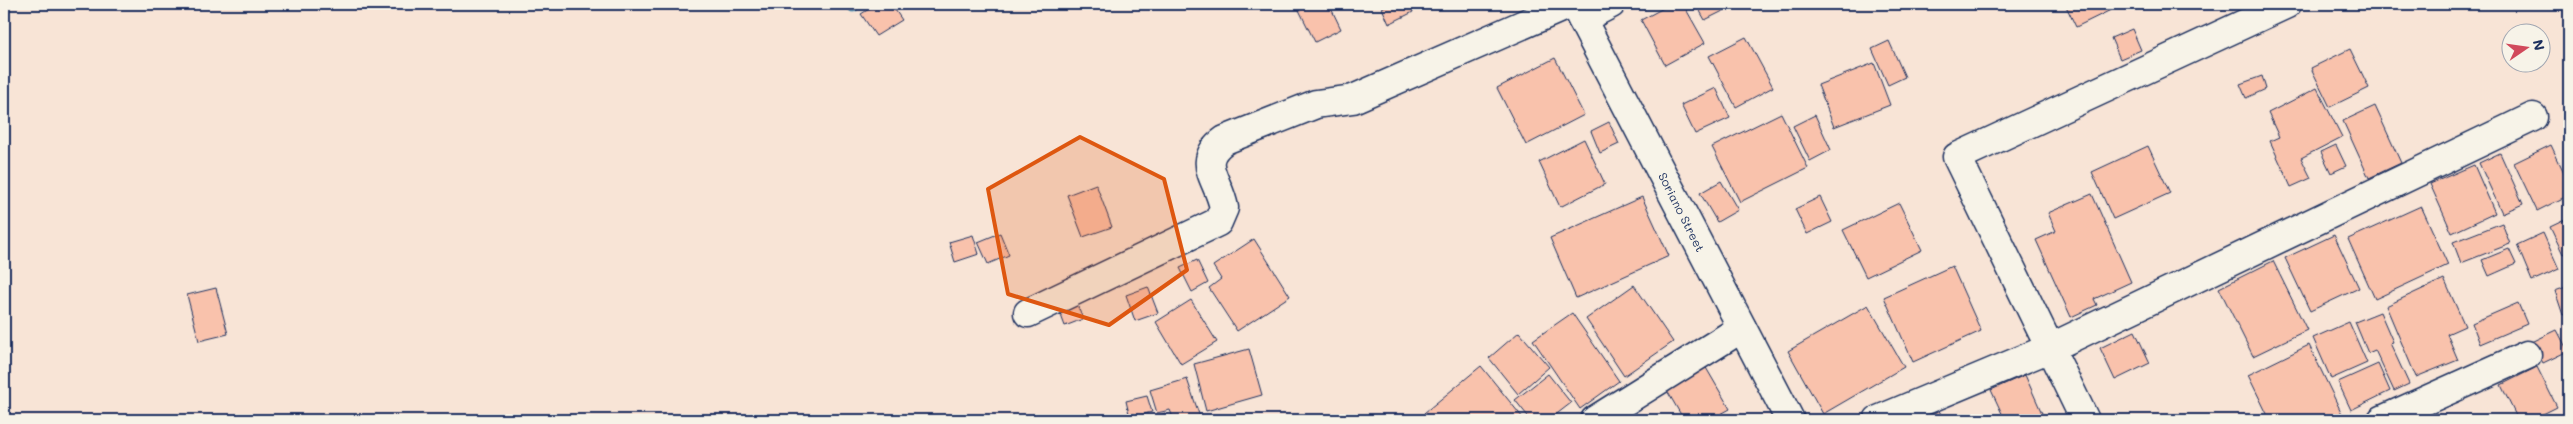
<svg xmlns="http://www.w3.org/2000/svg" width="2573" height="424" viewBox="0 0 2573 424" font-family="Mali,sans-serif">
	<style>
		.lines { fill: none; stroke-linecap: round; stroke-linejoin: round }
		.stream { stroke: #5f96b4; stroke-width: 11 }
		.building { fill: #f9c2ac; stroke: #1b2f5e }
		.minor-casing { stroke: #1b2f5e; stroke-width: 31 }
		.major-casing { stroke: #1b2f5e; stroke-width: 31 }
		.minor { stroke: #f7f3e8; stroke-width: 28 }
		.major { stroke: #f7f3e8; stroke-width: 28 }
		.marked { fill: #de5710; fill-opacity: 0.2; stroke: #de5710; stroke-width: 4; stroke-linejoin: round }
		.labels { text-anchor: middle; dominant-baseline: central; stroke-width: 4; stroke-linejoin: round; paint-order: stroke }
		.street-label { font-size: 12px; fill: #1b2f5e; stroke: #f7f3e8 }
	</style>
	<rect width="100%" height="100%" fill="#f8e4d6"/>
	<filter id="ink" filterUnits="userSpaceOnUse"><feTurbulence type="fractalNoise" baseFrequency=".02" numOctaves="2"/><feDisplacementMap in="SourceGraphic" scale="10" xChannelSelector="R" yChannelSelector="G"/><feConvolveMatrix kernelMatrix="1 2 1 2 8 2 1 2 1" color-interpolation-filters="sRGB"/></filter>
	<g filter="url(#ink)">
		<g class="lines">
			<path class="stream" d="M 850,4 L 853,7"/>
		</g>
		<path class="building" d="M 877,4 L 891,4 L 902,20 L 876,36 L 861,14 Z
			M 1296,4 L 1329,4 L 1341,29 L 1315,42 Z
			M 1389,4 L 1409,4 L 1413,12 L 1389,24 L 1382,8 Z
			M 1671,4 L 1683,4 L 1705,43 L 1665,65 L 1641,20 Z
			M 1696,4 L 1729,4 L 1731,7 L 1705,20 Z
			M 2065,4 L 2123,4 L 2076,27 Z
			M 2132,29 L 2141,50 L 2120,59 L 2111,38 Z
			M 1746,37 L 1773,87 L 1736,107 L 1709,56 Z
			M 1889,41 L 1905,77 L 1888,85 L 1872,49 Z
			M 2350,49 L 2369,88 L 2330,107 L 2311,68 Z
			M 1555,58 L 1584,115 L 1526,145 L 1497,88 Z
			M 1874,63 L 1890,105 L 1834,127 L 1818,85 Z
			M 2262,76 L 2266,89 L 2246,98 L 2240,84 Z
			M 1716,88 L 1730,118 L 1695,134 L 1681,105 Z
			M 2317,88 L 2342,137 L 2301,158 L 2311,178 L 2291,187 L 2270,141 L 2279,137 L 2268,113 Z
			M 2375,106 L 2401,163 L 2369,178 L 2343,121 Z
			M 1781,113 L 1808,168 L 1740,202 L 1712,147 Z
			M 1815,115 L 1831,150 L 1810,161 L 1793,126 Z
			M 1609,122 L 1619,144 L 1600,153 L 1591,131 Z
			M 1584,139 L 1605,184 L 1560,207 L 1539,162 Z
			M 2336,145 L 2346,166 L 2331,173 L 2321,152 Z
			M 2551,145 L 2569,183 L 2569,195 L 2537,211 L 2514,163 Z
			M 2148,146 L 2170,193 L 2113,219 L 2092,172 Z
			M 2500,153 L 2523,204 L 2502,213 L 2479,163 Z
			M 2474,165 L 2495,213 L 2452,233 L 2430,184 Z
			M 1721,181 L 1738,210 L 1717,222 L 1700,193 Z
			M 1096,184 L 1112,227 L 1083,237 L 1067,195 Z
			M 2092,194 L 2131,282 L 2094,299 L 2097,305 L 2071,317 L 2036,240 L 2056,231 L 2048,213 Z
			M 1642,197 L 1669,256 L 1576,298 L 1550,238 Z
			M 1820,197 L 1832,222 L 1807,234 L 1795,209 Z
			M 1899,203 L 1922,250 L 1866,277 L 1843,230 Z
			M 2421,206 L 2448,265 L 2375,299 L 2348,239 Z
			M 2569,218 L 2569,251 L 2563,254 L 2550,227 Z
			M 2502,223 L 2510,244 L 2461,263 L 2453,242 Z
			M 1000,233 L 1009,255 L 988,264 L 978,242 Z
			M 2543,233 L 2559,269 L 2532,281 L 2517,245 Z
			M 973,235 L 979,254 L 955,262 L 949,242 Z
			M 2334,235 L 2359,288 L 2310,311 L 2285,258 Z
			M 1254,239 L 1290,296 L 1237,331 L 1209,288 L 1221,279 L 1213,266 Z
			M 2509,249 L 2516,264 L 2489,276 L 2482,260 Z
			M 1197,260 L 1208,283 L 1192,292 L 1180,268 Z
			M 2273,261 L 2307,330 L 2253,356 L 2219,288 Z
			M 1952,266 L 1981,331 L 1913,362 L 1884,297 Z
			M 2444,279 L 2465,326 L 2447,334 L 2458,360 L 2416,377 L 2386,306 Z
			M 1634,285 L 1673,342 L 1624,376 L 1586,319 Z
			M 2569,286 L 2569,313 L 2563,315 L 2555,291 Z
			M 1148,287 L 1158,313 L 1135,321 L 1126,295 Z
			M 216,288 L 228,334 L 199,341 L 187,295 Z
			M 1073,295 L 1083,319 L 1065,326 L 1056,302 Z
			M 1191,300 L 1217,342 L 1181,364 L 1156,322 Z
			M 2518,303 L 2527,324 L 2480,344 L 2472,323 Z
			M 1868,305 L 1904,367 L 1823,414 L 1788,351 Z
			M 2380,312 L 2393,342 L 2390,343 L 2409,384 L 2394,391 L 2375,350 L 2368,353 L 2355,322 Z
			M 1572,313 L 1619,381 L 1580,409 L 1533,340 Z
			M 2349,322 L 2367,363 L 2331,379 L 2313,338 Z
			M 2557,330 L 2568,351 L 2543,363 L 2532,342 Z
			M 2135,331 L 2150,363 L 2115,380 L 2100,348 Z
			M 1519,332 L 1549,367 L 1518,394 L 1489,358 Z
			M 2309,345 L 2344,418 L 2340,420 L 2270,420 L 2248,375 Z
			M 1249,349 L 1262,395 L 1206,411 L 1194,364 Z
			M 2378,364 L 2390,391 L 2351,410 L 2338,382 Z
			M 1481,366 L 1523,418 L 1521,420 L 1430,420 L 1424,413 Z
			M 1705,366 L 1730,409 L 1710,420 L 1684,420 L 1666,389 Z
			M 2537,367 L 2557,407 L 2531,420 L 2518,420 L 2501,385 Z
			M 1548,374 L 1571,403 L 1549,420 L 1531,420 L 1515,400 Z
			M 2025,375 L 2045,420 L 2005,420 L 1991,390 Z
			M 1187,379 L 1201,420 L 1174,420 L 1170,410 L 1157,413 L 1150,390 Z
			M 1147,396 L 1152,412 L 1130,418 L 1126,401 Z
			M 1935,403 L 1944,420 L 1903,420 Z
			M 1165,413 L 1167,420 L 1146,420 Z"/>
		<g class="lines">
			<defs>
				<path id="minor" d="M 1582,19 L 1611,4
					M 1028,313 L 1218,222 L 1224,208 C 1219,179 1194,162 1225,140 L 1316,104 L 1353,99 L 1570,4
					M 1595,420 L 1742,328
					M 1878,420 L 2050,348 L 2533,117
					M 2085,420 L 1957,157 L 2287,4
					M 2382,420 L 2527,355"/>
				<path id="major" d="M 1574,4 L 1790,420"/>
			</defs>
			<use href="#minor" class="minor-casing"/>
			<use href="#major" class="major-casing"/>
			<use href="#minor" class="minor"/>
			<use href="#major" class="major"/>
		</g>
	</g>
	<path class="marked" d="M 1080,137 L 1164,179 L 1187,270 L 1109,325 L 1008,294 L 988,189 Z"/>
	<g class="labels">
		<g class="street-label">
			<text transform="translate(1682 212) rotate(63)">Soriano Street</text>
		</g>
	</g>
	<rect width="2573" height="424" fill="none" stroke="#f7f3e8" stroke-width="20"/>
	<rect x="10" y="10" width="2553" height="404" fill="none" stroke="#1b2f5e" stroke-width="2" filter="url(#ink)"/>
	<g transform="translate(2526 48) rotate(77)"><circle r="24" fill="#f7f3e8" stroke="#9fa5b1"/>
	<path d="M0-4L9 19L0 12L-9 19Z" fill="#d1495b"/>
	<text y="-8" font-size="14" font-weight="bold" text-anchor="middle" fill="#1b2f5e">N</text>
	</g>
</svg>
